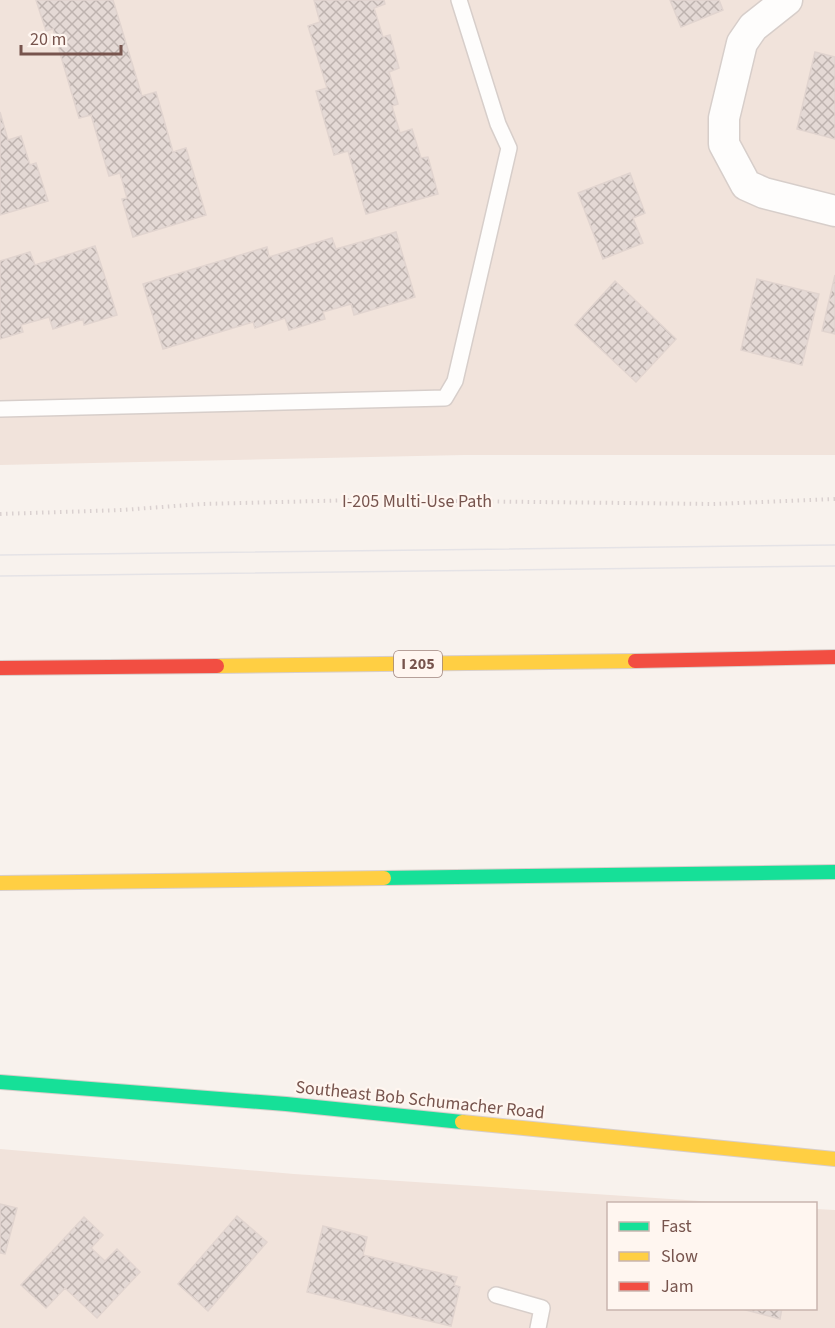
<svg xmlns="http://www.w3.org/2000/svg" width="835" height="1328" viewBox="0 0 835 1328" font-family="'Source Sans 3',sans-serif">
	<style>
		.residential { fill: #f1e3db }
		.building { fill: url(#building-cross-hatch); stroke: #e1d4cf; stroke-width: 1.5 }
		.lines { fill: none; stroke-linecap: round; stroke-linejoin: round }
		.lane-casing { stroke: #d7ceca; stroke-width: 18 }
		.street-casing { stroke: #d7ceca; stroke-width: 33 }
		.fast-casing { stroke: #d8ceca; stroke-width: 16 }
		.slow-casing { stroke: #d8ceca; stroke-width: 16 }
		.jam-casing { stroke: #d8ceca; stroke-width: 16 }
		.path { stroke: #dad1d0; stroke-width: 4; stroke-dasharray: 1.5 4.5; stroke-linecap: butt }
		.lane { stroke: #fefdfc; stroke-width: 15 }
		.street { stroke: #fefdfc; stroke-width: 30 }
		.fast { stroke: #16e098; stroke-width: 14 }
		.slow { stroke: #ffcf43; stroke-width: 14 }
		.jam { stroke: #f24e42; stroke-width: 14 }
		.tram { stroke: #e5e3e6; stroke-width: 1.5 }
		.labels { text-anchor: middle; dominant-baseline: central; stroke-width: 4.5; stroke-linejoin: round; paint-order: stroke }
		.shield { fill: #fff6f0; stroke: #a0857e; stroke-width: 1.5 }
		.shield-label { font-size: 16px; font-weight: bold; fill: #77544d }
		.street-label { font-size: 18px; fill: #77544d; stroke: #fff6f0 }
	</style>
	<defs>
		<pattern id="building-cross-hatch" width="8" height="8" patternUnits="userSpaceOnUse" patternTransform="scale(1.5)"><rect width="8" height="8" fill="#e4d9d5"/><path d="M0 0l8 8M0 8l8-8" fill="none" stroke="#beb3af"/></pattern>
	</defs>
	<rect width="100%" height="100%" fill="#f8f2ed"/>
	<path class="residential" d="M 0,0 L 835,0 L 835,455 L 464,455 L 0,465 Z
		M 0,1149 L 294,1174 L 731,1203 L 608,1204 L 608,1308 L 816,1308 L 816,1209 L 835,1210 L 835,1328 L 0,1328 Z"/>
	<path class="building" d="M 36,0 L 113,0 L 142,96 L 156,92 L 173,152 L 186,148 L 206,215 L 133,237 L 122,199 L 127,198 L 120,173 L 109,176 L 91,115 L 79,118 L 53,29 L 46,31 Z
		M 314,0 L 384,0 L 385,4 L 374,8 L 383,37 L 390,35 L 399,68 L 389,72 L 398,104 L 392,106 L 400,133 L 412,129 L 421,158 L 428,157 L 438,194 L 366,214 L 348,151 L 334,155 L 316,91 L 327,88 L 308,26 L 320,22 Z
		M 670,0 L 719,0 L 723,10 L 681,27 Z
		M 815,52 L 835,57 L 835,139 L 797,129 Z
		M 0,112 L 8,140 L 21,136 L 30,165 L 36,163 L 48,201 L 0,215 Z
		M 630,173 L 645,213 L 633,218 L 643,243 L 603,259 L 578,193 Z
		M 396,232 L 415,297 L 354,315 L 351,304 L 323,312 L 325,319 L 289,330 L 285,318 L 255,328 L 253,322 L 163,349 L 143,284 L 267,247 L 269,257 L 332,238 L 336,249 Z
		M 95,246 L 117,315 L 84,325 L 83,319 L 53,329 L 49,317 L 21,325 L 23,332 L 0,339 L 0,261 L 30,252 L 35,265 Z
		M 835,275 L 835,334 L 822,331 Z
		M 757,279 L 819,294 L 802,365 L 741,350 Z
		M 615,281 L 676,339 L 636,382 L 575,325 Z
		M 0,1204 L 17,1208 L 5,1254 L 0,1253 Z
		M 237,1216 L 267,1242 L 208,1311 L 178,1284 Z
		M 84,1217 L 103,1235 L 91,1248 L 105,1261 L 117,1249 L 140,1272 L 97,1318 L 65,1288 L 46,1308 L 21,1285 Z
		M 323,1226 L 367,1237 L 363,1255 L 457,1277 L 454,1285 L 460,1287 L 451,1326 L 307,1292 Z
		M 738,1308 L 782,1308 L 780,1319 Z"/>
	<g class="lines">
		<defs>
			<path id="lane" d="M 0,409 L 445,398 L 455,381 L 509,148 L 498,124 L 459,0
				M 496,1295 L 542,1308 L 538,1328"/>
			<path id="street" d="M 787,0 L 753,27 L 742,43 L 724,118 L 724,144 L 746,185 L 764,193 L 835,211"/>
			<path id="fast" d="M 384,878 L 835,872
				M 0,1082 L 286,1104 L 462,1122"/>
			<path id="slow" d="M 217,666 L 635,661
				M 0,883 L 384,878
				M 462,1122 L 835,1159"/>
			<path id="jam" d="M 635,661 L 835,657
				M 0,668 L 217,666"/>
		</defs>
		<use href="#lane" class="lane-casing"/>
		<use href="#street" class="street-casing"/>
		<use href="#fast" class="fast-casing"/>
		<use href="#slow" class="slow-casing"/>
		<use href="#jam" class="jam-casing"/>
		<path class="path" d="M 0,514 L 122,510 L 202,504 L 359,500 L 713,504 L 835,499"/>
		<use href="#lane" class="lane"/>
		<use href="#street" class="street"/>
		<use href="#fast" class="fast"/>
		<use href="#slow" class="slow"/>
		<use href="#jam" class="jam"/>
		<path class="tram" d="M 0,555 L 835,545
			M 0,576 L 835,566"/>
	</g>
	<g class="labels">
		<rect class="shield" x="394" y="651" width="48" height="26" rx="4.5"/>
		<g class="shield-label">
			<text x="418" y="664">I 205</text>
		</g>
		<g class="street-label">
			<text x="417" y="501">I-205 Multi-Use Path</text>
			<text transform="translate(420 1100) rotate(6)">Southeast Bob Schumacher Road</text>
		</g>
	</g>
	<rect x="607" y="1202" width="210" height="108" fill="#fff6f0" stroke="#c9b5af" stroke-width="1.5"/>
	<rect x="619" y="1222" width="30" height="9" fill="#16e098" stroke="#c9b5af" stroke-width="1.5"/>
	<text x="661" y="1232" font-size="18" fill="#77544d">Fast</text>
	<rect x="619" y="1252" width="30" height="9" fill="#ffcf43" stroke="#c9b5af" stroke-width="1.5"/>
	<text x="661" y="1262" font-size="18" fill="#77544d">Slow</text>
	<rect x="619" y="1282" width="30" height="9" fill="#f24e42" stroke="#c9b5af" stroke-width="1.5"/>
	<text x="661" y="1292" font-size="18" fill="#77544d">Jam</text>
	<path d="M21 45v9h100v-9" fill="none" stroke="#77544d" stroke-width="3"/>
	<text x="30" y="45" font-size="18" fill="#77544d" stroke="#fff6f0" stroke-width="4.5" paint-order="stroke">20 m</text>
</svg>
